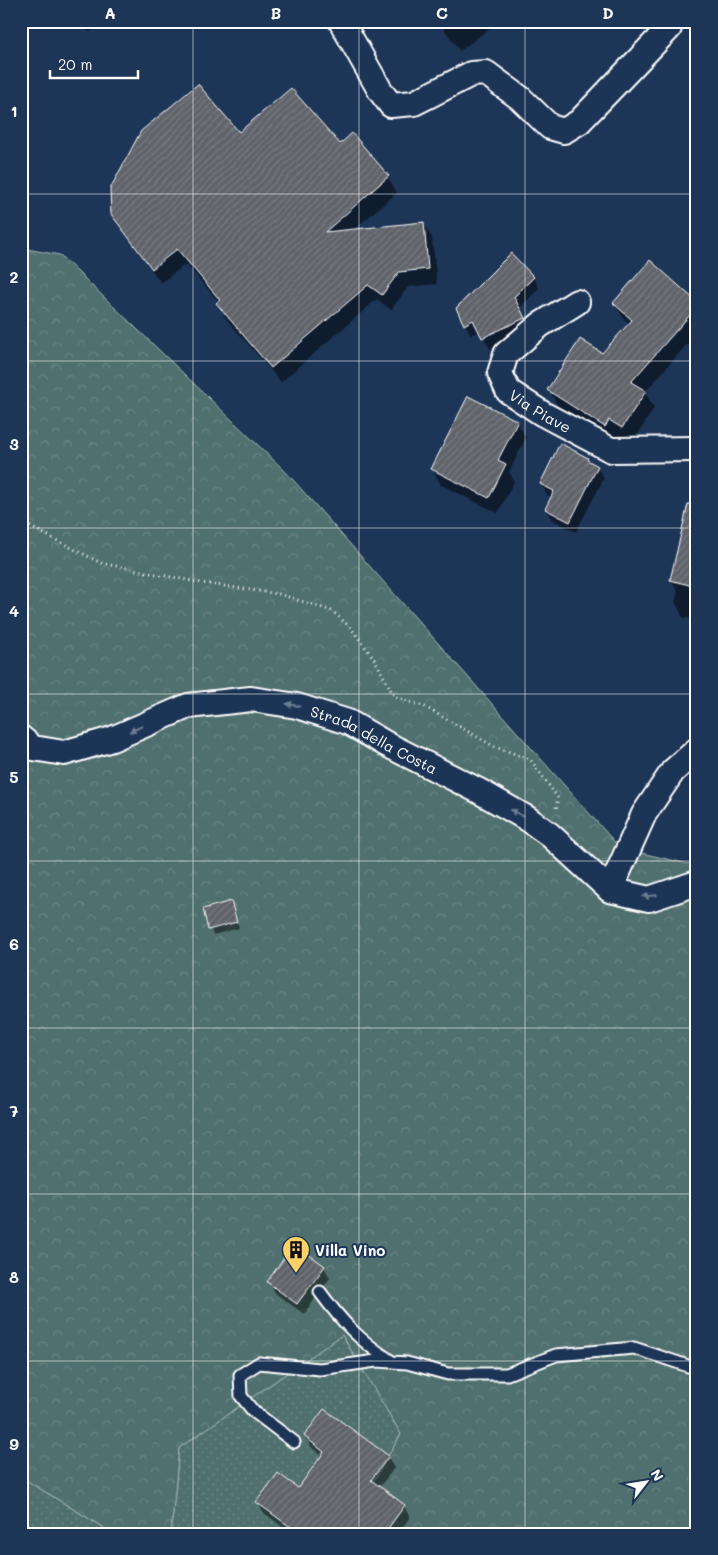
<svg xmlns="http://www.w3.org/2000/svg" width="718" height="1555" viewBox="0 0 718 1555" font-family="Mali,sans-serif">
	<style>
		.grass { fill: url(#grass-dots); stroke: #a7b7b6 }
		.forest { fill: url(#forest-crowns); stroke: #a7b7b6 }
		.shadow { fill: #0007 }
		.building { fill: url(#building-hatch); stroke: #fff }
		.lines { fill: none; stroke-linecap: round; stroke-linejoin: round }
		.service-casing { stroke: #fff; stroke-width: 15 }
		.minor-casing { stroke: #fff; stroke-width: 28 }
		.path { stroke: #fff; stroke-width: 3; stroke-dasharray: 1 4; stroke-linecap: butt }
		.service { stroke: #1d3557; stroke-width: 11 }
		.minor { stroke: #1d3557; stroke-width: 24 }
		.oneway { fill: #6c7c92 }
		.grid { fill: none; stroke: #fff; stroke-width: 1; stroke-opacity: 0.55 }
		.labels { text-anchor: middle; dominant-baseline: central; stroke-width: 4; stroke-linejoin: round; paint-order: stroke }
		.street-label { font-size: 15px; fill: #fff; stroke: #1d3557 }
		.poi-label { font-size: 15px; font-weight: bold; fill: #fff; stroke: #1d3557; text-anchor: start }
		.neatline { fill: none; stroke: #fff; stroke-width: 2 }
		.grid-label { font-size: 16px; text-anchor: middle; font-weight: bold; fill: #fff }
	</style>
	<defs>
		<pattern id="grass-dots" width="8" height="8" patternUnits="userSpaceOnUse" patternTransform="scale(1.25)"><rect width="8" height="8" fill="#4f6f6e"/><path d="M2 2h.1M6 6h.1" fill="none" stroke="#698584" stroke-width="1.8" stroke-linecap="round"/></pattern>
		<pattern id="forest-crowns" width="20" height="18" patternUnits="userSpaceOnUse" patternTransform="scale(1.25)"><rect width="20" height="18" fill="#4f6f6e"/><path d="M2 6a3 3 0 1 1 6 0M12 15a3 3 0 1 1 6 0" fill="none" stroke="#698584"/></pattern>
		<pattern id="building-hatch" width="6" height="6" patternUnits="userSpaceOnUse" patternTransform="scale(1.25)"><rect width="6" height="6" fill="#60636a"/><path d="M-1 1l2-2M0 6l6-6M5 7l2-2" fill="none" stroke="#787a80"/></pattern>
	</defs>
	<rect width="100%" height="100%" fill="#1d3557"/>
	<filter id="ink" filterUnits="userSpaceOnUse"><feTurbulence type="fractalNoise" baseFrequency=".02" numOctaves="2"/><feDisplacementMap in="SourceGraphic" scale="10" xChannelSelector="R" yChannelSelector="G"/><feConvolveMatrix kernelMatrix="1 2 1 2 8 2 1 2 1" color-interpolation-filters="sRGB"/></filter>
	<g filter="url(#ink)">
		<path class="grass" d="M 342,1335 L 401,1434 L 343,1534 L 171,1534 L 179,1448 Z
			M 21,1477 L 114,1534 L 21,1534 Z"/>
		<path class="forest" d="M 21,248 L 60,255 L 286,472 L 620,848 L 697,866 L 697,1534 L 343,1534 L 401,1434 L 342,1335 L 179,1448 L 171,1534 L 114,1534 L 21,1477 Z"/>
		<path class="shadow" d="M 70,21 L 96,21 L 90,32 Z
			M 438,21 L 492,21 L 494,25 L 460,51 Z
			M 239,134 L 340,146 L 352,135 L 388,177 L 397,193 L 353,230 L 423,223 L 432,238 L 437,284 L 408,287 L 391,310 L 377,299 L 281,382 L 226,319 L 217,303 L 219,302 L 186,264 L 161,283 L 122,229 L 112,213 Z
			M 533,277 L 539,288 L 520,308 L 530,329 L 490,349 L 480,331 L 471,335 L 465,324 Z
			M 614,303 L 697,303 L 697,333 L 645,392 L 654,408 L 632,444 L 619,435 L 615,442 L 558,406 L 549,390 L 602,355 L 630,324 L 624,319 Z
			M 517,422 L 526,438 L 509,472 L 514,481 L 498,513 L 441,485 L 432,468 Z
			M 587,459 L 589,463 L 597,467 L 604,478 L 576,532 L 553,520 L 546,509 L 552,497 L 547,495 L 541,483 Z
			M 697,519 L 697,620 L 683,617 L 675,602 L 678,591 L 671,580 Z
			M 231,903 L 239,928 L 213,935 L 204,910 Z
			M 324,1267 L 330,1278 L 304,1314 L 275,1293 L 269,1282 Z
			M 305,1436 L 388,1457 L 394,1468 L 379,1488 L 404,1506 L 410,1517 L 398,1534 L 292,1534 L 264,1513 L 258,1502 L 298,1490 L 323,1456 L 312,1448 Z"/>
		<path class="building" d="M 198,84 L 239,132 L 291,88 L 340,144 L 352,133 L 389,176 L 325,232 L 424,222 L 428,269 L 399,272 L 382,295 L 368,285 L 271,368 L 216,303 L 220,300 L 177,249 L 152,269 L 111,214 L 110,189 L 141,131 Z
			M 511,253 L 534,277 L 514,297 L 525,318 L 482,338 L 473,320 L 464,325 L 456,308 Z
			M 650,260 L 697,302 L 697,307 L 631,382 L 646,391 L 622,428 L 609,420 L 605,427 L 547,390 L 580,339 L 602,353 L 632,320 L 613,303 Z
			M 468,396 L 518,421 L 498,460 L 506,464 L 489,498 L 431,469 Z
			M 560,443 L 588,458 L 587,460 L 598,466 L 570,522 L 545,509 L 554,491 L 540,484 Z
			M 688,504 L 697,505 L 697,587 L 670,580 Z
			M 231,901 L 237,922 L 208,930 L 203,909 Z
			M 294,1244 L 325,1266 L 297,1304 L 267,1282 Z
			M 324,1409 L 389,1456 L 371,1480 L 405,1505 L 384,1534 L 300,1534 L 256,1502 L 278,1473 L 298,1488 L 324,1452 L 304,1436 Z"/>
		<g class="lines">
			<defs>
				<path id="service" d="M 320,1292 C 342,1322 360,1341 391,1361
					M 294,1442 L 253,1411 L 241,1396 L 240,1375 L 259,1363 L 320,1369 L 376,1361 L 407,1363 L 448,1374 L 507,1374 L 556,1355 L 634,1348 L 697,1369"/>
				<g id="minor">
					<path d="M 341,21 L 381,92 L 391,105 L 414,103 L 471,74 L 486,73 L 520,98 L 550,127 L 564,131 L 579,122 L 669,28"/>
					<path id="s1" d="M 577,302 L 540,325 L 506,354 L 500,373 L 508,391 L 543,414 L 611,450 L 697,449"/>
					<path id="s2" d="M 21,738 L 33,748 L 64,753 L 112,739 L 188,706 L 251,699 L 297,706 L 348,722 L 388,745 L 479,791 L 528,819 L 550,835 L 610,890 L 649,899 L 697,883"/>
					<path d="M 610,890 L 644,814 L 673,771 L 697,750"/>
				</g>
			</defs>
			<use href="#service" class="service-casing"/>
			<use href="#minor" class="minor-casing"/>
			<path class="path" d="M 21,522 L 101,563 L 202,583 L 279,594 L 332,611 L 351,628 L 375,660 L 394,696 L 425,707 L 495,747 L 530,759 L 558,798 L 556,808"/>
			<use href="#service" class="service"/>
			<use href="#minor" class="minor"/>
		</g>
		<defs><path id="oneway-solid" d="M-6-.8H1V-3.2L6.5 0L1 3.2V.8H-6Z" transform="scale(1.25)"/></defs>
		<g class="oneway">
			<use href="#oneway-solid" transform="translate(293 705) rotate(-169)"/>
			<use href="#oneway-solid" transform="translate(136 729) rotate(156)"/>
			<use href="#oneway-solid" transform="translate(517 813) rotate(-151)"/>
			<use href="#oneway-solid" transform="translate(650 896) rotate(175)"/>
		</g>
	</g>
	<path class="grid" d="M 193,21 L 193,1534M 359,21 L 359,1534M 525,21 L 525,1534M 21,194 L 697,194M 21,361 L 697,361M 21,528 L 697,528M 21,694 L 697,694M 21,861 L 697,861M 21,1028 L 697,1028M 21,1194 L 697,1194M 21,1361 L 697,1361"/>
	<defs>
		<symbol id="building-pin" viewBox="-11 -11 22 30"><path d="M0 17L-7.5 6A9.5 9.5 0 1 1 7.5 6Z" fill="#ffd166" stroke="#1d3557"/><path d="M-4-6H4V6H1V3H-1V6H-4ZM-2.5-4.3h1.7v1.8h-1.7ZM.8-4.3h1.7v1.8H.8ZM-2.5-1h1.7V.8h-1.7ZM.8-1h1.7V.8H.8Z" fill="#111"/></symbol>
	</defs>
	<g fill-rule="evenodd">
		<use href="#building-pin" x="280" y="1234" width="32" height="43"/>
	</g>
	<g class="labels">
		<g class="street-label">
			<text stroke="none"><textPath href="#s1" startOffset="166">Via Piave</textPath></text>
			<text stroke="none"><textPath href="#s2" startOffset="374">Strada della Costa</textPath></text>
		</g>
		<g class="poi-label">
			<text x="315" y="1250">Villa Vino</text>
		</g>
	</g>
	<rect width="718" height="1555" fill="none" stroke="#1d3557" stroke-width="55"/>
	<g transform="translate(646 1482) rotate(59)" stroke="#1d3557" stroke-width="4" paint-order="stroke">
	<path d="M0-4L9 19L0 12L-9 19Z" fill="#ffffff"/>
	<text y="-8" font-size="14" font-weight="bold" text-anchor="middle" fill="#ffffff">N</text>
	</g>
	<path d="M50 70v8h88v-8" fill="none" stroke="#ffffff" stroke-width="2.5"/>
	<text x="58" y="70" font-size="15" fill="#ffffff" stroke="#1d3557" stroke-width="4" paint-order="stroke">20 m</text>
	<rect x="28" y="28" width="662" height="1500" class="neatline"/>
	<g class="grid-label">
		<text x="110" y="19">A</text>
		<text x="276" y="19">B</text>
		<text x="442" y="19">C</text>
		<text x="608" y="19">D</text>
		<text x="14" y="117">1</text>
		<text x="14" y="283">2</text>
		<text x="14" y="450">3</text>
		<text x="14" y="617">4</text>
		<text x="14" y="783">5</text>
		<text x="14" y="950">6</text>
		<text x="14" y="1117">7</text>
		<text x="14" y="1283">8</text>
		<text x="14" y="1450">9</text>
	</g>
</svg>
